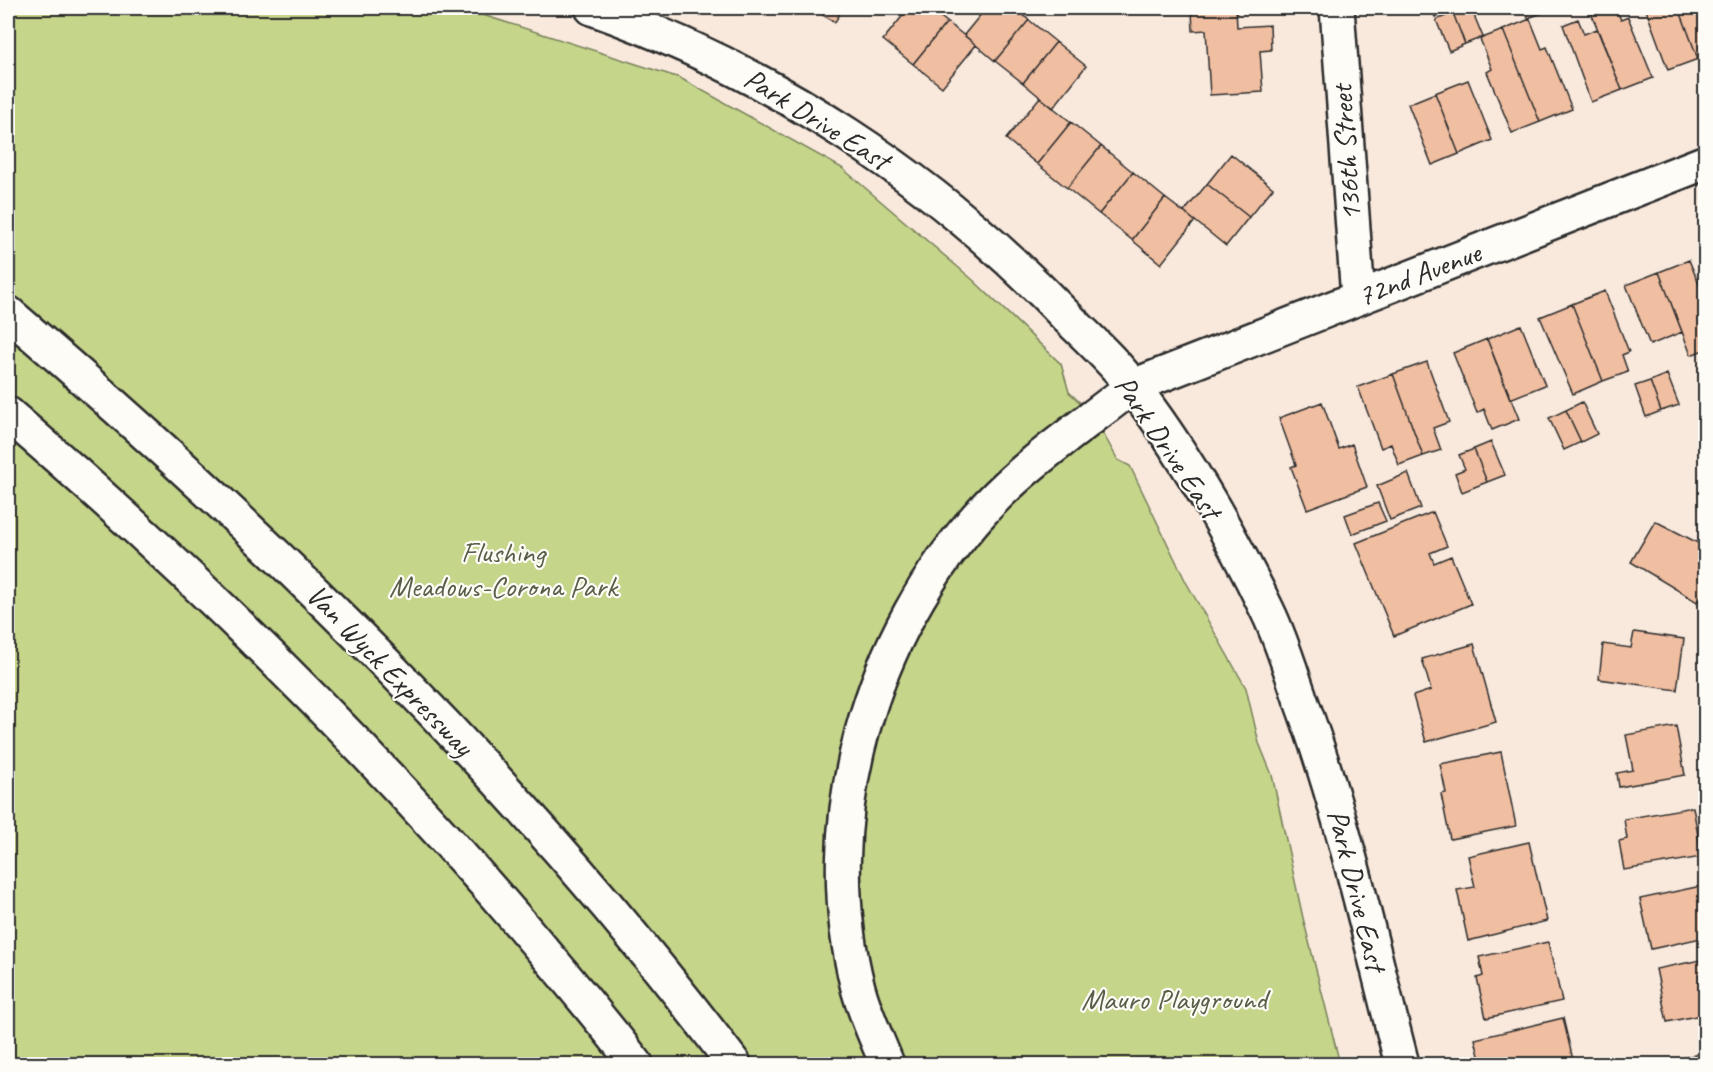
<svg xmlns="http://www.w3.org/2000/svg" width="1713" height="1072" viewBox="0 0 1713 1072" font-family="Caveat,sans-serif">
	<style>
		.green { fill: #c5d58a; stroke: #78805a; stroke-width: 1.5 }
		.building { fill: #f0bea1; stroke: #2b2b2b; stroke-width: 1.5 }
		.lines { fill: none; stroke-linecap: round; stroke-linejoin: round }
		.minor-casing { stroke: #2b2b2b; stroke-width: 38 }
		.highway-casing { stroke: #2b2b2b; stroke-width: 38 }
		.minor { stroke: #fdfcf7; stroke-width: 33 }
		.highway { stroke: #fdfcf7; stroke-width: 33 }
		.labels { text-anchor: middle; dominant-baseline: central; stroke-width: 4.5; stroke-linejoin: round; paint-order: stroke }
		.street-label { font-size: 30px; fill: #2b2b2b; stroke: #fdfcf7 }
		.park-label { font-size: 30px; fill: #595e48; stroke: #fdfcf7 }
	</style>
	<rect width="100%" height="100%" fill="#f9e9dd"/>
	<filter id="ink" filterUnits="userSpaceOnUse"><feTurbulence type="fractalNoise" baseFrequency=".0167" numOctaves="2"/><feDisplacementMap in="SourceGraphic" scale="12" xChannelSelector="R" yChannelSelector="G"/><feConvolveMatrix kernelMatrix="1 2 1 2 8 2 1 2 1" color-interpolation-filters="sRGB"/></filter>
	<g filter="url(#ink)">
		<path class="green" d="M 8,8 L 461,8 L 680,78 L 842,168 L 973,280 L 1061,364 L 1069,392 L 1092,414 L 1118,460 L 1130,466 L 1186,582 L 1246,688 L 1259,743 L 1272,775 L 1303,918 L 1340,1064 L 8,1064 Z"/>
		<path class="building" d="M 810,8 L 843,8 L 835,22 Z
			M 909,8 L 929,8 L 947,22 L 913,64 L 883,40 Z
			M 986,8 L 1013,8 L 1029,20 L 995,61 L 964,35 Z
			M 1236,8 L 1237,27 L 1270,25 L 1271,50 L 1260,51 L 1263,92 L 1210,95 L 1206,30 L 1193,31 L 1192,11 Z
			M 1431,8 L 1459,8 L 1435,17 Z
			M 1466,8 L 1471,8 L 1483,37 L 1465,44 L 1453,13 Z
			M 1524,8 L 1543,8 L 1545,12 L 1528,18 Z
			M 1597,8 L 1616,8 L 1621,20 L 1628,17 L 1653,78 L 1622,90 L 1590,10 Z
			M 1651,8 L 1679,8 L 1698,59 L 1668,70 L 1646,10 Z
			M 1679,8 L 1706,8 L 1706,56 L 1698,59 Z
			M 1453,13 L 1465,44 L 1449,51 L 1436,20 Z
			M 1530,19 L 1542,49 L 1547,47 L 1572,109 L 1540,122 L 1503,30 Z
			M 1578,19 L 1584,34 L 1597,29 L 1622,90 L 1591,102 L 1563,25 Z
			M 1029,20 L 1056,42 L 1023,83 L 995,61 Z
			M 947,22 L 976,45 L 942,87 L 913,64 Z
			M 1503,30 L 1540,122 L 1512,133 L 1487,72 L 1492,69 L 1480,39 Z
			M 1056,42 L 1086,66 L 1053,108 L 1023,83 Z
			M 1468,80 L 1492,140 L 1459,154 L 1435,93 Z
			M 1435,93 L 1459,154 L 1432,165 L 1408,104 Z
			M 1040,97 L 1071,122 L 1037,164 L 1006,139 Z
			M 1071,122 L 1101,146 L 1067,188 L 1037,164 Z
			M 1101,146 L 1133,172 L 1099,214 L 1067,188 Z
			M 1231,154 L 1273,188 L 1249,217 L 1207,184 Z
			M 1133,172 L 1165,198 L 1132,240 L 1099,214 Z
			M 1207,184 L 1249,217 L 1226,246 L 1184,212 Z
			M 1165,198 L 1195,221 L 1161,264 L 1132,240 Z
			M 1689,260 L 1706,301 L 1706,349 L 1691,355 L 1659,272 Z
			M 1659,272 L 1682,332 L 1650,345 L 1626,285 Z
			M 1605,291 L 1629,352 L 1622,355 L 1628,372 L 1603,381 L 1572,304 Z
			M 1572,304 L 1603,381 L 1573,394 L 1540,317 Z
			M 1521,325 L 1545,385 L 1510,399 L 1487,339 Z
			M 1487,339 L 1519,419 L 1492,430 L 1484,409 L 1477,413 L 1453,353 Z
			M 1427,362 L 1449,422 L 1433,428 L 1441,450 L 1423,456 L 1393,374 Z
			M 1393,374 L 1423,456 L 1399,465 L 1391,444 L 1381,448 L 1358,387 Z
			M 1667,374 L 1679,405 L 1661,411 L 1650,381 Z
			M 1650,381 L 1661,411 L 1646,417 L 1635,386 Z
			M 1322,402 L 1339,449 L 1352,444 L 1367,487 L 1307,509 L 1291,467 L 1296,465 L 1279,418 Z
			M 1582,402 L 1597,434 L 1581,442 L 1566,410 Z
			M 1566,410 L 1581,442 L 1564,450 L 1549,418 Z
			M 1491,442 L 1505,475 L 1487,482 L 1474,449 Z
			M 1474,449 L 1487,482 L 1462,492 L 1455,473 L 1465,469 L 1459,455 Z
			M 1408,473 L 1421,508 L 1390,520 L 1377,486 Z
			M 1378,503 L 1386,521 L 1352,534 L 1345,515 Z
			M 1433,512 L 1447,546 L 1430,553 L 1434,563 L 1451,556 L 1471,604 L 1394,636 L 1356,543 Z
			M 1655,521 L 1706,547 L 1706,589 L 1697,602 L 1631,562 Z
			M 1634,632 L 1684,639 L 1677,690 L 1599,679 L 1603,644 L 1631,648 Z
			M 1474,644 L 1496,722 L 1426,742 L 1413,696 L 1431,690 L 1422,659 Z
			M 1676,726 L 1685,775 L 1619,787 L 1617,773 L 1633,770 L 1626,735 Z
			M 1501,752 L 1516,826 L 1450,839 L 1441,794 L 1446,793 L 1440,764 Z
			M 1693,807 L 1702,857 L 1624,870 L 1619,841 L 1627,839 L 1624,819 Z
			M 1529,842 L 1547,921 L 1468,941 L 1457,890 L 1475,887 L 1468,856 Z
			M 1706,885 L 1706,937 L 1651,949 L 1640,899 Z
			M 1548,942 L 1562,1001 L 1486,1018 L 1477,978 L 1483,976 L 1479,957 Z
			M 1706,959 L 1706,1014 L 1667,1022 L 1656,969 Z
			M 1563,1018 L 1574,1064 L 1481,1064 L 1475,1039 Z
			M 1706,1052 L 1706,1064 L 1672,1064 L 1671,1061 Z"/>
		<g class="lines">
			<defs>
				<path id="minor" d="M 592,8 C 772,72 933,177 1066,316 C 1089,339 1115,362 1134,388 C 1186,456 1231,535 1268,612 C 1281,639 1290,669 1300,698 C 1344,817 1370,942 1402,1064
					M 1337,8 L 1358,298
					M 1133,386 L 1706,162"/>
				<path id="highway" d="M 8,313 C 273,540 523,785 734,1064
					M 8,414 C 237,611 449,827 636,1064
					M 887,1064 C 877,1039 865,1014 858,988 C 815,821 869,633 986,507 C 1029,461 1084,425 1133,386"/>
			</defs>
			<use href="#minor" class="minor-casing"/>
			<use href="#highway" class="highway-casing"/>
			<use href="#minor" class="minor"/>
			<use href="#highway" class="highway"/>
		</g>
	</g>
	<g class="labels">
		<g class="street-label">
			<text transform="translate(817 119) rotate(32)">Park Drive East</text>
			<text transform="translate(1346 153) rotate(-94)">136th Street</text>
			<text transform="translate(1419 274) rotate(-21)">72nd Avenue</text>
			<text transform="translate(1168 447) rotate(56)">Park Drive East</text>
			<text transform="translate(390 670) rotate(46)">Van Wyck Expressway</text>
			<text transform="translate(1357 890) rotate(76)">Park Drive East</text>
		</g>
		<g class="park-label">
			<text x="503" y="552">Flushing<tspan x="503" dy="34">Meadows-Corona Park</tspan></text>
			<text x="1174" y="999">Mauro Playground</text>
		</g>
	</g>
	<rect width="1713" height="1072" fill="none" stroke="#fdfcf7" stroke-width="30"/>
	<rect x="15" y="15" width="1683" height="1042" fill="none" stroke="#2b2b2b" stroke-width="2" filter="url(#ink)"/>
</svg>
